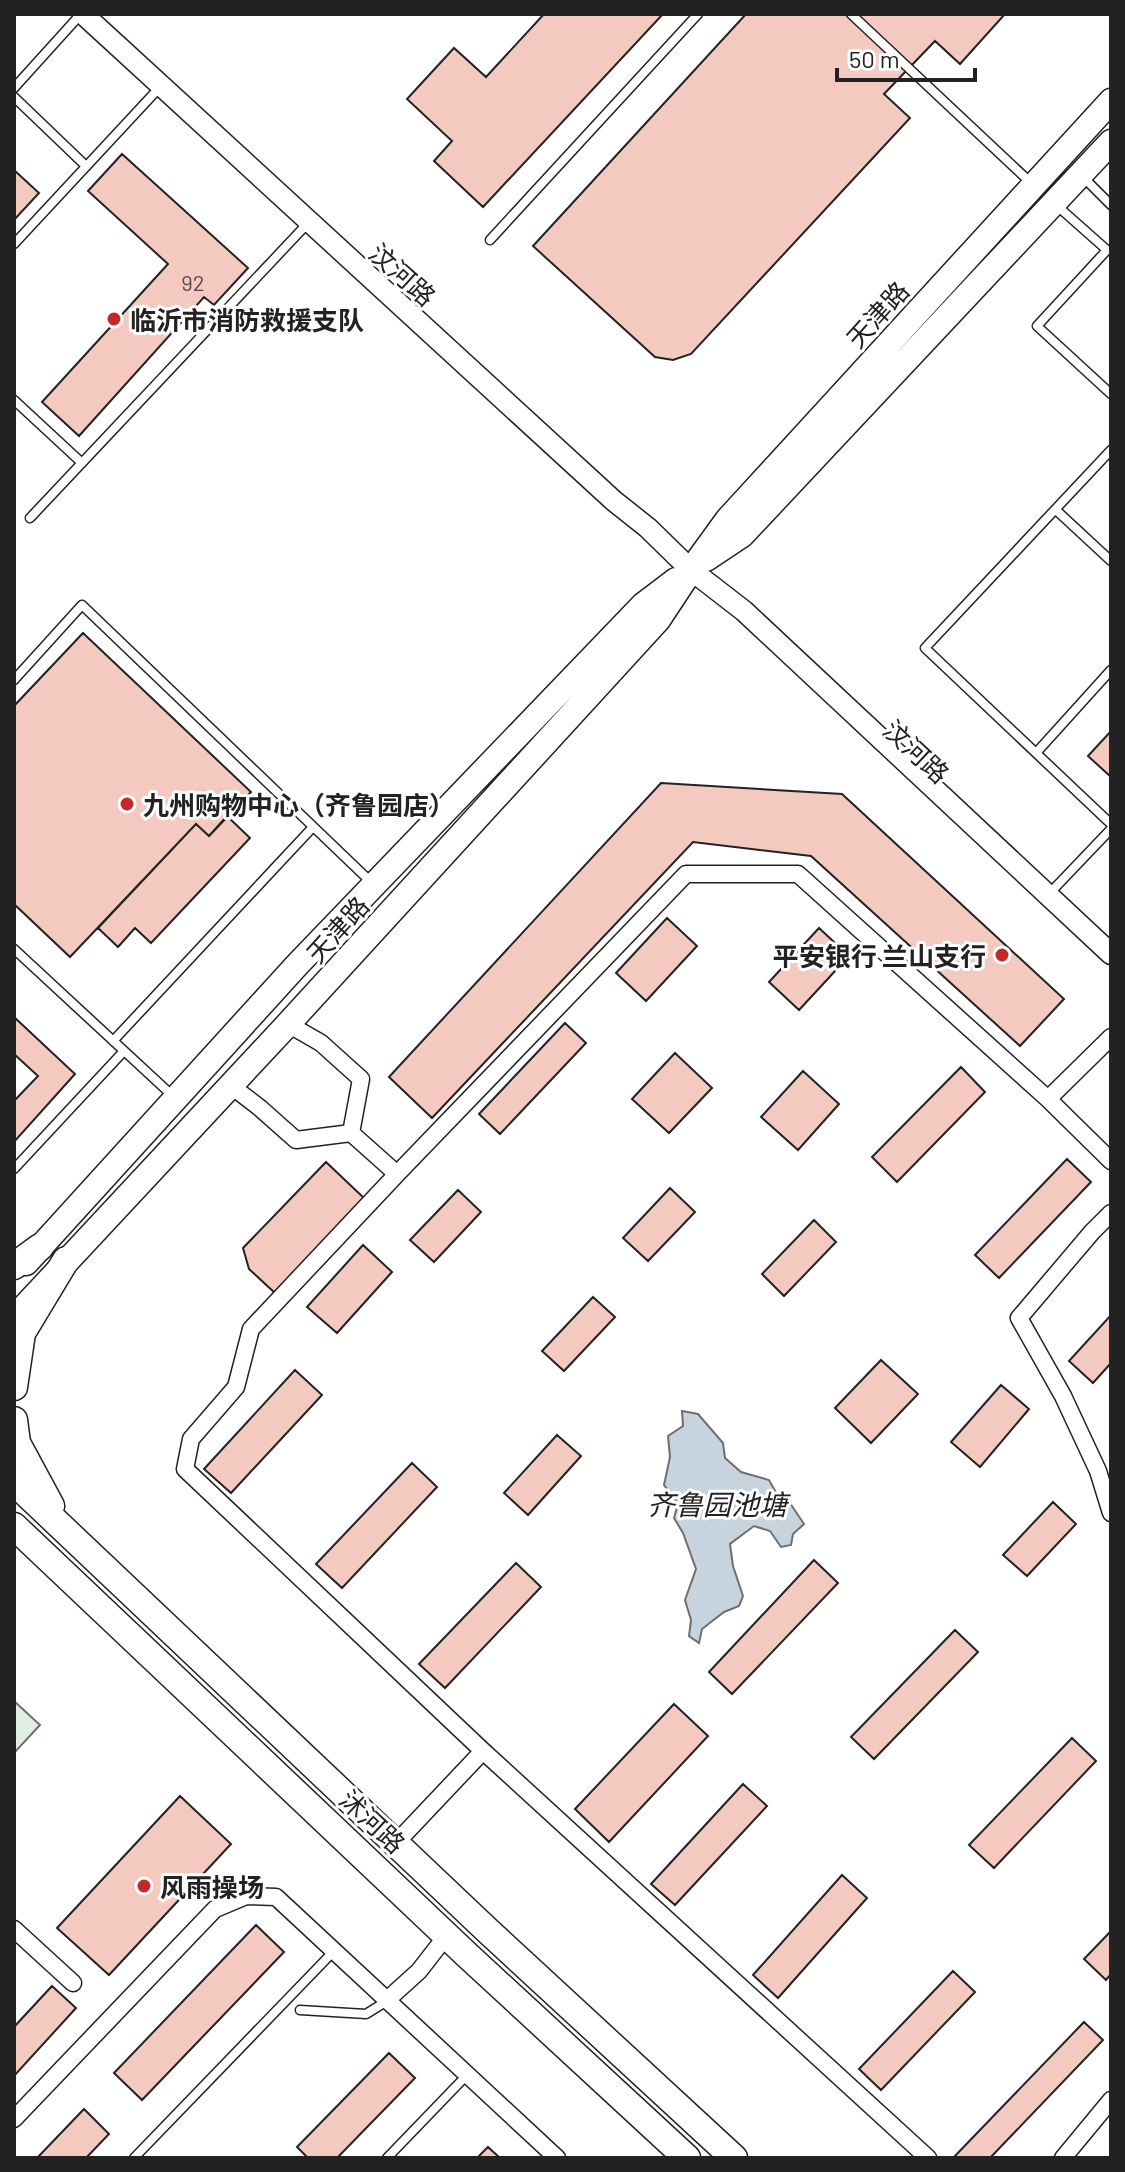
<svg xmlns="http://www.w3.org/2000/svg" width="1125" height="2172" viewBox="0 0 1125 2172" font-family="Barlow,'Noto Sans SC',sans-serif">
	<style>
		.green { fill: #e0efe3; stroke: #6f6f6f; stroke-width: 2 }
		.water { fill: #c7d3dd; stroke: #6f6f6f; stroke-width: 2 }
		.building { fill: #f3c9c0; stroke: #222; stroke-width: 2 }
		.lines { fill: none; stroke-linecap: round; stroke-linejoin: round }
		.service-casing { stroke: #222; stroke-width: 11 }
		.minor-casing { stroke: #222; stroke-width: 19 }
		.tertiary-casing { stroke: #222; stroke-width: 23 }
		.secondary-casing { stroke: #222; stroke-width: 27 }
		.primary-casing { stroke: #222; stroke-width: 29 }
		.service { stroke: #fff; stroke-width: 8 }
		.minor { stroke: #fff; stroke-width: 16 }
		.tertiary { stroke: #fff; stroke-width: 20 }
		.secondary { stroke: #fff; stroke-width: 24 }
		.primary { stroke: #fff; stroke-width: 26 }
		.poi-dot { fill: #c62828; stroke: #fff; stroke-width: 3 }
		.labels { text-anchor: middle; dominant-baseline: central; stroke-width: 6; stroke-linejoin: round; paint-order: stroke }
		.number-label { font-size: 22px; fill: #564c4a }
		.street-label { font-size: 26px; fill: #222; stroke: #fff }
		.poi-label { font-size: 26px; font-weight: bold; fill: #222; stroke: #fff; text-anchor: start }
		.water-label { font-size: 28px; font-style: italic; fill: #222; stroke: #fff }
	</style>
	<rect width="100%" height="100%" fill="#fff"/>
	<path class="green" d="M 14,1701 L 40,1725 L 14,1753 Z"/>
	<path class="water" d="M 682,1411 L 698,1414 L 723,1443 L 725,1458 L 741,1472 L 769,1480 L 778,1496 L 788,1500 L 804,1524 L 793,1534 L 791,1545 L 781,1547 L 770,1531 L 754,1526 L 730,1544 L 733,1566 L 743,1596 L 739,1606 L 724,1612 L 702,1629 L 699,1643 L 689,1636 L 691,1620 L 685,1600 L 696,1569 L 683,1533 L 674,1518 L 678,1503 L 664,1485 L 670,1457 L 668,1436 L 683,1426 Z"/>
	<path class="building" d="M 544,14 L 663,14 L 483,207 L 434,161 L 452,141 L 407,99 L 454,48 L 486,77 Z
		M 746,14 L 1005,14 L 960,64 L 935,41 L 884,94 L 910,118 L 691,354 L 673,360 L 655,357 L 533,246 Z
		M 122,154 L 248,268 L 214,305 L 204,297 L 79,436 L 42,402 L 168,264 L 88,191 Z
		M 14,170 L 39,193 L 14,220 Z
		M 83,633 L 251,792 L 209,836 L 196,824 L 70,957 L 14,904 L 14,706 Z
		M 1111,731 L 1111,777 L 1088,756 Z
		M 661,783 L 842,794 L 1064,999 L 1020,1046 L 811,856 L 693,842 L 432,1118 L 389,1077 Z
		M 227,816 L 250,838 L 151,943 L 135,928 L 118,947 L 98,928 L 196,824 L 209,836 Z
		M 667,918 L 697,946 L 646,1001 L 616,973 Z
		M 819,928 L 849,956 L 799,1010 L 769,982 Z
		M 14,1017 L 75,1074 L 14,1142 L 14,1101 L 38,1076 L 14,1054 Z
		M 565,1023 L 586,1043 L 500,1134 L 479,1114 Z
		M 675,1053 L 712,1088 L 669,1133 L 632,1099 Z
		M 961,1067 L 985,1092 L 897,1182 L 872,1157 Z
		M 803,1071 L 839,1104 L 798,1150 L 761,1117 Z
		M 1067,1159 L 1091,1182 L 999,1278 L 975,1255 Z
		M 326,1162 L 365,1199 L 275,1293 L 249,1269 L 243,1248 Z
		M 670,1188 L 695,1212 L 648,1261 L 623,1238 Z
		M 458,1190 L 481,1212 L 434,1262 L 410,1240 Z
		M 814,1220 L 836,1242 L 784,1296 L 762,1274 Z
		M 363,1245 L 392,1272 L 337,1333 L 307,1307 Z
		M 593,1297 L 615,1317 L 564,1371 L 542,1351 Z
		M 1111,1315 L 1111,1363 L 1093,1383 L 1069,1361 Z
		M 881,1360 L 918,1394 L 871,1443 L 835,1408 Z
		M 295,1370 L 322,1395 L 231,1493 L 204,1469 Z
		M 1001,1385 L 1029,1409 L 980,1467 L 951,1442 Z
		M 557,1435 L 581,1456 L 528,1515 L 504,1493 Z
		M 412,1463 L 437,1487 L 342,1588 L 316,1564 Z
		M 1053,1502 L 1076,1524 L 1027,1576 L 1003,1555 Z
		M 814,1560 L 838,1583 L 732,1694 L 709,1672 Z
		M 516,1563 L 541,1587 L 445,1688 L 419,1664 Z
		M 955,1630 L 978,1652 L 874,1759 L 851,1737 Z
		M 674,1704 L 708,1736 L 609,1842 L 575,1809 Z
		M 1072,1738 L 1096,1761 L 994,1868 L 969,1845 Z
		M 743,1784 L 767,1806 L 675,1905 L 651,1884 Z
		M 180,1796 L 231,1844 L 109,1975 L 57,1928 Z
		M 842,1875 L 867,1898 L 778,1998 L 753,1975 Z
		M 256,1925 L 284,1952 L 142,2100 L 114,2073 Z
		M 1111,1931 L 1111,1974 L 1106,1980 L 1084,1959 Z
		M 953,1971 L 975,1992 L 881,2090 L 859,2069 Z
		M 52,1986 L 76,2008 L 14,2076 L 14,2027 Z
		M 1084,2022 L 1103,2040 L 990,2158 L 953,2158 Z
		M 389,2053 L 415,2078 L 337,2158 L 308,2158 L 297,2147 Z
		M 84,2109 L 109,2134 L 86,2158 L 37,2158 Z
		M 488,2147 L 500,2158 L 477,2158 Z"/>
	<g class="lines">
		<defs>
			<path id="service" d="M 851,14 L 1031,183
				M 14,88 L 80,15
				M 14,97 L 86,166
				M 1083,177 L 1111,205
				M 1055,204 L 1107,250 L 1037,326 L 1111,394
				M 490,240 L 698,14
				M 14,244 L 160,87
				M 14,400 L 82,463
				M 1111,450 L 925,648 L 1111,824
				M 1056,510 L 1111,561
				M 30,518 L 308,223
				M 14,680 L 82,605 L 372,883
				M 1036,753 L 1111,670
				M 1048,895 L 1111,829
				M 14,949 L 175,1098
				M 113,1041 L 313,827
				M 14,1169 L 124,1051
				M 300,2010 L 366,2014 L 387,2001
				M 134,2158 L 334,1951
				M 387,2158 L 467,2075"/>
			<path id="minor" d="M 288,1024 L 321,1043 L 361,1079 L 351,1133 L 397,1174 L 686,874 L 798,874 L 1048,1099 L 1111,1037
				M 230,1085 L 260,1108 L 296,1140 L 351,1133
				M 1048,1099 L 1111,1161
				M 397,1174 L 251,1329 L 236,1387 L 191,1439 L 185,1469 L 483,1751 L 928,2158
				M 1111,1213 L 1092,1232 L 1019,1318 L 1063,1396 L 1098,1471 L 1111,1513
				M 396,1843 L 483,1751
				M 14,1929 L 73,1983
				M 387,2000 L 419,1971 L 447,1935
				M 14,2119 L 215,1909 L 246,1896 L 276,1897 L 557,2158
				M 1063,2158 L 1111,2100"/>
			<path id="tertiary" d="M 83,14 L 614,501 L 648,528 L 691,570 L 744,611 L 1111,954"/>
			<path id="secondary" d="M 706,559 L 742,535 L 1111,142
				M 26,1263 L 297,965 L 643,605 L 676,580
				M 14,1318 L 288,1024 L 658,620 L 691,570 L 728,519 L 1111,101"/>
			<path id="primary" d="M 14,1266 L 40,1247
				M 14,1387 L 22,1333 L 66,1260
				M 14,1420 L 17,1443 L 51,1506
				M 14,1482 L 488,1931 L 734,2158
				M 14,1526 L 466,1954 L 687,2158"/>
		</defs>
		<use href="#service" class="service-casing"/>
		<use href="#minor" class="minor-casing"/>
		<use href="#tertiary" class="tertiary-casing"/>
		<use href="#secondary" class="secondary-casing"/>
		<use href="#primary" class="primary-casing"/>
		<use href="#service" class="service"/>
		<use href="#minor" class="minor"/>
		<use href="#tertiary" class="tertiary"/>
		<use href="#secondary" class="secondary"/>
		<use href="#primary" class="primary"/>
	</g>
	<g class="poi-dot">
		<circle cx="114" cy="319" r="8"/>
		<circle cx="127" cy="804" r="8"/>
		<circle cx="1002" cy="955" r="8"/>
		<circle cx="144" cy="1886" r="8"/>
	</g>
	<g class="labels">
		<g class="number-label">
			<text x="193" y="282">92</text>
		</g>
		<g class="street-label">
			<text transform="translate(403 274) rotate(42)">汶河路</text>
			<text transform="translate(877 314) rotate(-48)">天津路</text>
			<text transform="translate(917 751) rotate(43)">汶河路</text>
			<text transform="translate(337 929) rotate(-48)">天津路</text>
			<text transform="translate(373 1821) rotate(43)">沭河路</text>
		</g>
		<g class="poi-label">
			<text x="130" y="319">临沂市消防救援支队</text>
			<text x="143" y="804">九州购物中心（齐鲁园店）</text>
			<text x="986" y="955" text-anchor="end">平安银行 兰山支行</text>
			<text x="160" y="1886">风雨操场</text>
		</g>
		<g class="water-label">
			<text x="717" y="1504">齐鲁园池塘</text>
		</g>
	</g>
	<rect width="1125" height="2172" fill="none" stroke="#222222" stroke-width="32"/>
	<path d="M837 68v12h138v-12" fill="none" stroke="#222222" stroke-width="4"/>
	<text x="849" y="68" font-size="24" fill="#222222" stroke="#ffffff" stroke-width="6" paint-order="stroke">50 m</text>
</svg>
